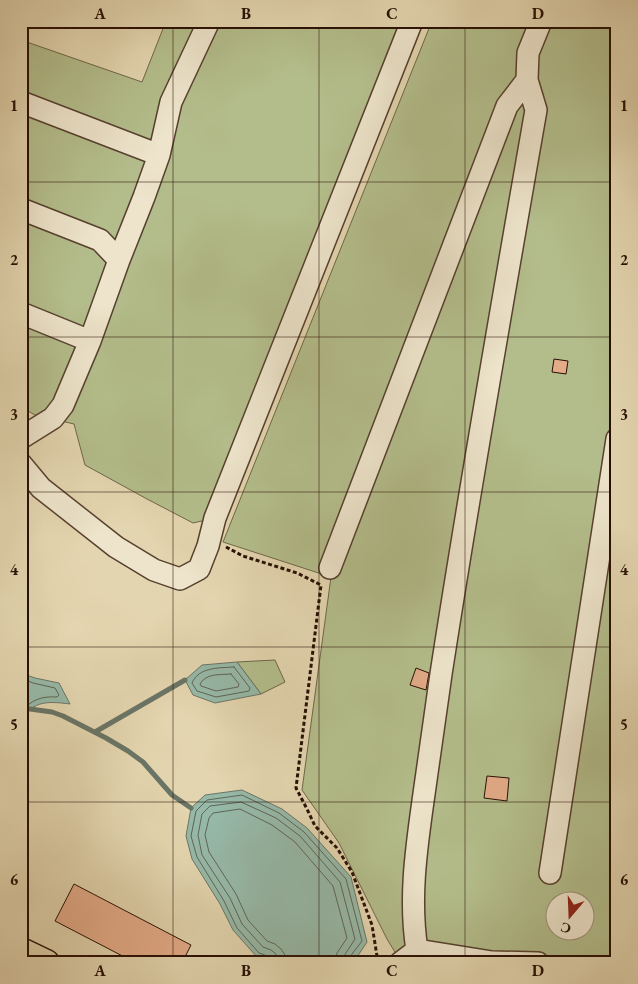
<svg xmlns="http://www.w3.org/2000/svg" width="638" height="984" viewBox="0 0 638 984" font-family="'EB Garamond',serif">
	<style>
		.green { fill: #b3bd8b; stroke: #6e6648; fill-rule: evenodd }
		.water { fill: #96b9a8; stroke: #6a7566 }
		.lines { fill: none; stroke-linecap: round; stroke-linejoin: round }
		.shore { stroke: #5f6456; stroke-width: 1 }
		.stream { stroke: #6a7566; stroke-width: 5 }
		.building { fill: #e3ab88; stroke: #280f04 }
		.minor-casing { stroke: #57402f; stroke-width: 24 }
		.major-casing { stroke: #280f04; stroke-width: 29 }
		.path { stroke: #280f04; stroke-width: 3; stroke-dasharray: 4 2.5; stroke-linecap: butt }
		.minor { stroke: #ede4cb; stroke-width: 21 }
		.major { stroke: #e3d5af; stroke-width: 26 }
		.grid { fill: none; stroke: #280f04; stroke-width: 1; stroke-opacity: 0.55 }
		.neatline { fill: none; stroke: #280f04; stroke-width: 2 }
		.grid-label { font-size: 16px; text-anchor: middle; font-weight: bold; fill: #280f04 }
	</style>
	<rect width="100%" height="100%" fill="#e3d5af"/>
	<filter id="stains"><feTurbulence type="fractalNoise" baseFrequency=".004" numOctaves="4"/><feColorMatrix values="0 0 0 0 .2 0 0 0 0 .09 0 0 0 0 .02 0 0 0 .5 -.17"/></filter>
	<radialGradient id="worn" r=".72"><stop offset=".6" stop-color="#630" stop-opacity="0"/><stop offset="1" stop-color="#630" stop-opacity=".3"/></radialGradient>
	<path class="green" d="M 166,21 L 420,21 L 215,518 L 193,523 L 147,499 L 85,465 L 74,424 L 35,415 L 21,407 L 21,40 L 142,82 Z
		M 432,21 L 617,21 L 617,963 L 401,962 L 387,939 L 339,843 L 302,790 L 331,577 L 223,542 ZM 556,902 L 586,902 L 586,932 L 556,932 Z
		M 275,660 L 285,682 L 261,694 L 237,662 Z"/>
	<path class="water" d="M 237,662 L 261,694 L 215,703 L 193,695 L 185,680 L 202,665 Z
		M 21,673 L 35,678 L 59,683 L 70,704 C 47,701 28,700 21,727 Z
		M 242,790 L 282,809 L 307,828 L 351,877 L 367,942 L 355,960 L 346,963 L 273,963 L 257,957 L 233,930 L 220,904 L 192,859 L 186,836 L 191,808 L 205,795 Z"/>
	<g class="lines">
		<path class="shore" d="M 234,667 L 250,688 L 249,691 L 216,697 L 197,691 L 192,683 C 199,667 218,668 234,667 Z
			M 231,674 L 239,684 L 238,687 L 216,691 L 201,686 L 200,684 C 206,673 220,675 231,674 Z
			M 21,678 L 33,683 L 55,688 L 59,695 L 57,697 C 41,696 31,700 21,712
			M 272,963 L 270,957 L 259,953 L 237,928 L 224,901 L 197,857 L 191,836 L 196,811 L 207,800 L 242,795 L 279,813 L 304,832 L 346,879 L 362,941 L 349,958 L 349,963
			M 278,963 L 278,958 L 275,953 L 271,950 L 263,947 L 242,924 L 230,898 L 202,855 L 198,835 L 202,814 L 210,806 L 241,802 L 276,818 L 300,836 L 340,882 L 355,939 L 344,956 L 342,963
			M 286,963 L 285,955 L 281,949 L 275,944 L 267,941 L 248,920 L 236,894 L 209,852 L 205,835 L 209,818 L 213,813 L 240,809 L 272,825 L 295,842 L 333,886 L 347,938 L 337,953 L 335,963"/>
		<path class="stream" d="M 30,709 L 52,712 L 63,716 L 106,738 L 128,751 L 143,762 L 172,795 L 191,808
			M 95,732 L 185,680"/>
	</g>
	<path class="building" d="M 554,359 L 568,361 L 566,374 L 552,372 Z
		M 416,668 L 429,673 L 426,690 L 410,685 Z
		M 487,776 L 509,778 L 507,801 L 484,798 Z
		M 74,884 L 191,945 L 182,963 L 136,963 L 55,921 Z"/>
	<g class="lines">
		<defs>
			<path id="minor" d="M 21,102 L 159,155
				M 21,209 L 100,240 L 119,260
				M 21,313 L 90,341
				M 21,438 L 53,418 L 63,405 L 90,341 L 119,260 L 144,197 L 159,155 L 171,102 L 209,21
				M 21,464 L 41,488 L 116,547 L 154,570 L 180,579 L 199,569 L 208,546 L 215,518 L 412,21
				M 330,568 L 507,106 L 527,80
				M 550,873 L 617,439
				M 417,950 C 409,900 416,851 423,801 C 429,759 435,717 441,674 C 470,486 503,298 536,110 L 527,80 L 528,53 L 541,21
				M 400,963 L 417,950 L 492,962 L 538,963"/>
			<path id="major" d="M 21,951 L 46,963"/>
		</defs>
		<use href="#minor" class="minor-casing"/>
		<use href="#major" class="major-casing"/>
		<path class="path" d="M 226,547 L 243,556 L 297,573 L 321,585 L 296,788 L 307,809 L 315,826 L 337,848 L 352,872 L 372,925 L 377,956 L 376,963"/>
		<use href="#minor" class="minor"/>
		<use href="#major" class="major"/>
	</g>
	<path class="grid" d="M 173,21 L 173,963M 319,21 L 319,963M 465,21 L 465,963M 21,182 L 617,182M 21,337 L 617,337M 21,492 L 617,492M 21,647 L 617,647M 21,802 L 617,802"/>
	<rect width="638" height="984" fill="none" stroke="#e3d5af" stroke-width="55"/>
	<g transform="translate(570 916) rotate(199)"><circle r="24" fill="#ede4cb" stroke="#9e8f7b"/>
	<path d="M0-4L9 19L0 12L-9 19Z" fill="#8f2418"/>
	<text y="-8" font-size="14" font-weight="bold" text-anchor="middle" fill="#280f04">С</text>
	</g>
	<rect x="28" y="28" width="582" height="928" class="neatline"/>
	<g class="grid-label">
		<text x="100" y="19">A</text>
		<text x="246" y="19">B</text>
		<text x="392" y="19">C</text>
		<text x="538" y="19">D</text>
		<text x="14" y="111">1</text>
		<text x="624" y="111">1</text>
		<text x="14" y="265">2</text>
		<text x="624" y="265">2</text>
		<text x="14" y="420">3</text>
		<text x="624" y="420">3</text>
		<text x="14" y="575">4</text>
		<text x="624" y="575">4</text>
		<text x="14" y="730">5</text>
		<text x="624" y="730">5</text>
		<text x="14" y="885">6</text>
		<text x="624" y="885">6</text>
		<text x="100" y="976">A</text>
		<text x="246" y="976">B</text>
		<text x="392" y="976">C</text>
		<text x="538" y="976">D</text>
	</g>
	<rect width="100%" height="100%" filter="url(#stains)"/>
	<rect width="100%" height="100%" fill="url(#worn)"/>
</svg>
